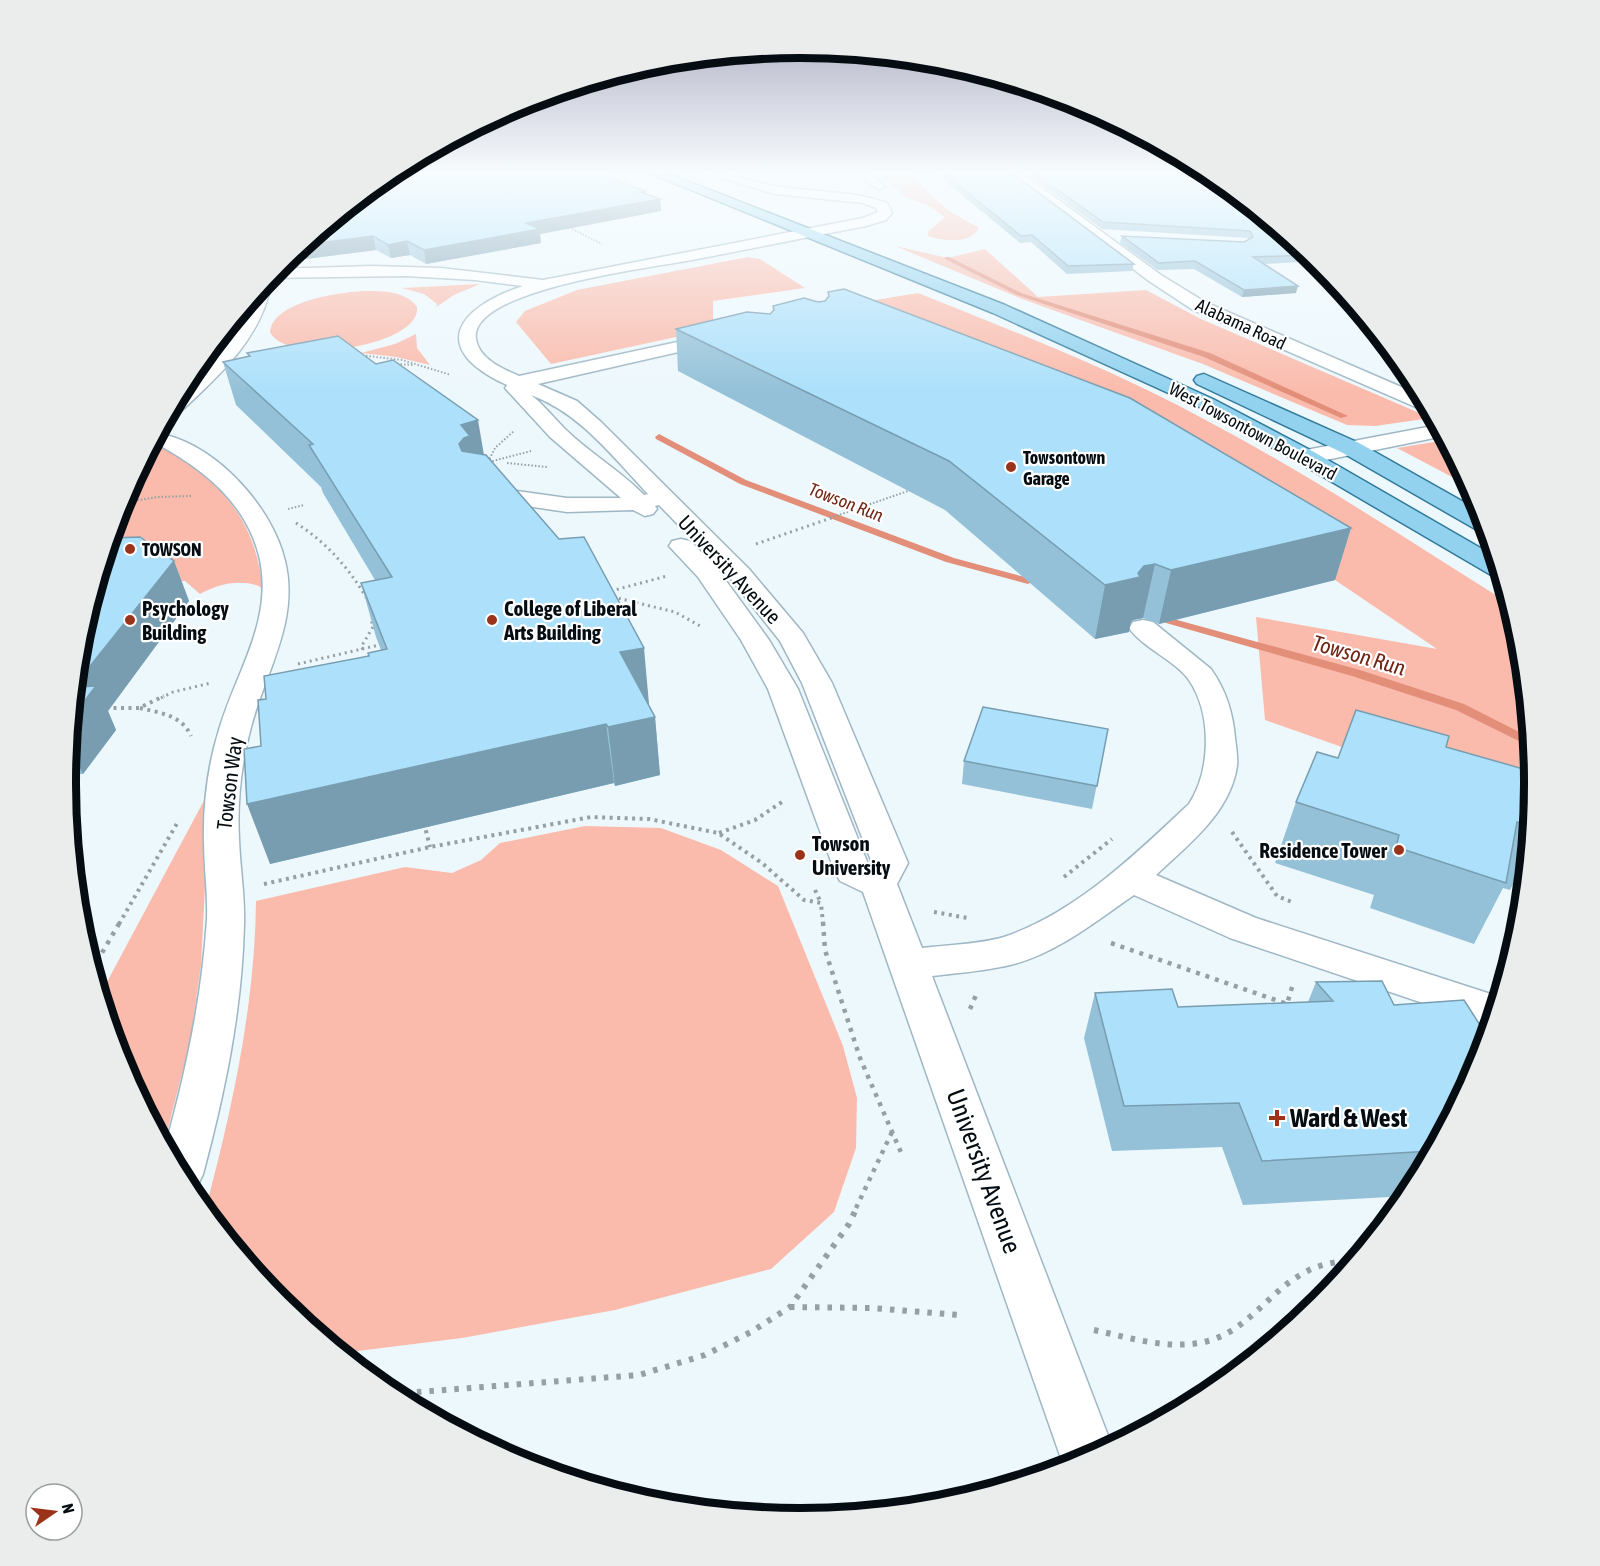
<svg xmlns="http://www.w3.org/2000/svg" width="1600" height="1566" viewBox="0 0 1600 1566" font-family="'Asap Condensed',sans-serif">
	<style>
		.green { fill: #fabbac }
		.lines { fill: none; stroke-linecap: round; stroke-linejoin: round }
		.stream { fill: #e38e79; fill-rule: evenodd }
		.minor-casing { stroke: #9fb7c4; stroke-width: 3 }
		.major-casing { stroke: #317a9a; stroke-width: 3 }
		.path-far5 { stroke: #959fa4; stroke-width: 1.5; stroke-dasharray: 1.5 1.5; stroke-linecap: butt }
		.path-far4 { stroke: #959fa4; stroke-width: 2; stroke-dasharray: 1.5 2; stroke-linecap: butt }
		.path-far3 { stroke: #959fa4; stroke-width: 3; stroke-dasharray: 2 4; stroke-linecap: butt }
		.path-far2 { stroke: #959fa4; stroke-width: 4; stroke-dasharray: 3 4.5; stroke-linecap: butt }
		.path-far1 { stroke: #959fa4; stroke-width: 4.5; stroke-dasharray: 4 6; stroke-linecap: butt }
		.path { stroke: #959fa4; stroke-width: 6; stroke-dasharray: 4.5 8; stroke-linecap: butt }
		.minor { fill: #fff; fill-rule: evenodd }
		.major { fill: #92d2ef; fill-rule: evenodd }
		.wall { fill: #94c1d8 }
		.shaded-wall { fill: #789db0 }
		.building { fill: #ace0fb; stroke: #789db0; stroke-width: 1.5 }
		.poi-dot { fill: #9b331a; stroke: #fff; stroke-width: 2 }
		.labels { text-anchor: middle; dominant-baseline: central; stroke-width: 4.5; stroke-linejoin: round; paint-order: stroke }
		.far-street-label { font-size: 18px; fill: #050d12; stroke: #fff }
		.far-poi-label { font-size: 18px; font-weight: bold; fill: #050d12; stroke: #fff; text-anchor: start }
		.far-water-label { font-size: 18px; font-style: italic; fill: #712514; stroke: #fff }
		.street-label { font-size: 21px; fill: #050d12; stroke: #fff }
		.poi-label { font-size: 21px; font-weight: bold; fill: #050d12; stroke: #fff; text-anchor: start }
		.water-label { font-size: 22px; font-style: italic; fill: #712514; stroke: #fff }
		.near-poi-label { font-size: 26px; font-weight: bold; fill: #050d12; stroke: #fff; text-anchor: start }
		.near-street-label { font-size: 26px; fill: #050d12; stroke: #fff }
		.rim { fill: none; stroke: #050d12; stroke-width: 8 }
	</style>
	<rect width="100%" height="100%" fill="#edf8fd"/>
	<path class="green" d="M 875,172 L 907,172 L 949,211 L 979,228 C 969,245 944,241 928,236 L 928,232 L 945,217 L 929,206 L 906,197 Z
		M 895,246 L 948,258 L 985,249 L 1038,297 L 1146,290 L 1201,319 L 1431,418 L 1375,426 L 1347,425 L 1203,364 L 1022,299 Z
		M 748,257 L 760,259 L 805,288 L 713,301 L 713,329 L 551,364 L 516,322 L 525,311 L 577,290 Z
		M 480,284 L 454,295 L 436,307 L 437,304 L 424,294 L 402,288 Z
		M 365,291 C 382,291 406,291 417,307 C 422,346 287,367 270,332 C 273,301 341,292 365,291 Z
		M 918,293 C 1013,331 1109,368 1200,417 C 1307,473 1408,540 1510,604 L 1521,640 L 1535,783 L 1531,824 L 1518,809 L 1265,720 L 1256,617 L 1437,649 L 1335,580 L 1122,444 L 827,308 Z
		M 416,334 L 417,348 L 430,365 L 396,357 L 361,353 L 395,344 Z
		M 1446,440 L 1471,487 L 1397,448 Z
		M 156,444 C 219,478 256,518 263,591 L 259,586 C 239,579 218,584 200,594 L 185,581 L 170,581 L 100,570 L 121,501 L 152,445 Z
		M 215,780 L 205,887 L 201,965 L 190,1042 L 164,1144 L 121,1064 L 100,995 Z
		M 585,826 L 661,828 L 721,850 L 778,886 L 843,1046 L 857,1098 L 856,1148 L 834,1212 L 771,1269 L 615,1310 L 462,1338 L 342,1353 L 280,1302 L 205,1211 C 232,1110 255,1005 256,901 L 405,867 L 452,873 L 481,860 L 500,843 Z"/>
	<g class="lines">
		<path class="stream" d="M 945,257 L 949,257 L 1021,293 L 1210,353 L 1348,416 L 1341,418 L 1204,357 L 1017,295 L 945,259 Z
			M 659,434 L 746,480 L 954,558 L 1032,579 L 1033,581 L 1028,584 L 946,562 L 740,484 L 656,439 L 655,437 Z
			M 1170,618 L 1360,670 L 1464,704 L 1531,738 L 1531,747 L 1456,710 L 1352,676 L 1166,623 L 1164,621 Z"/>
		<defs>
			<path id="minor" d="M 702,172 C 728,172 750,182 776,186 C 813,193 851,190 887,203 L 892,213 L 886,220 L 866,226 C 808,237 750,249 692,260 C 657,267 468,289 476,339 C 479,359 503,369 519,376 L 696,338 L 726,337 L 729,341 L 726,345 L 696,348 L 538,384 L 577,401 L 601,422 L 749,569 L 803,633 L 832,683 L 908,863 L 897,884 L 922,948 C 946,945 982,944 1004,937 C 1075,913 1135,855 1189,804 C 1211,770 1212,714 1189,680 C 1176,661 1143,648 1129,628 L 1133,622 L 1143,620 L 1153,622 L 1211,669 C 1226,690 1233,713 1235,738 C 1236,747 1238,757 1237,766 C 1230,813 1189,844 1156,875 L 1256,918 L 1500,997 L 1491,1026 L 1230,938 L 1134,895 C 1096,921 1056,954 1010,965 C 985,971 958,973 932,976 L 1112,1446 L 1081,1462 L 1064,1467 L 863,892 L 840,881 L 835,872 L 768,689 L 741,640 L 698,577 L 669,546 L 672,541 L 681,539 L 690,541 L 716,567 L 769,640 L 798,689 L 868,864 L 871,865 L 872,863 L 802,683 L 780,641 L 731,579 L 659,505 L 655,506 L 657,509 L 653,514 L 645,516 L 633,510 L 567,512 L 473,498 L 470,493 L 473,488 L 481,486 L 567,498 L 621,498 L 550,437 L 505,388 L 507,385 C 428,349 456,308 523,286 L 475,280 L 406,276 L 268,278 L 275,269 L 372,266 L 441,268 L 543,280 L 863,218 L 878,212 L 876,208 L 863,203 L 775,194 ZM 531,395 C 580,413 613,457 648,494 L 644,495 C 620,470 589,453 564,428 C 553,417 544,405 531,395 Z
				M 854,172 L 868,172 L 885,186 L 879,190 Z
				M 1006,172 L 1020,172 L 1161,275 L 1205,302 L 1422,396 L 1430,410 L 1420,409 L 1193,310 L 1149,281 Z
				M 266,280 L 271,284 C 261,341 215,379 175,417 L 165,418 L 180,391 L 234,336 L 243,321 L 252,297 Z
				M 1438,425 L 1444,436 L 1306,464 L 1298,462 L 1295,457 L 1298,452 L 1306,450 Z
				M 166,435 C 219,448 273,509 285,561 C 300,622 264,674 250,731 C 241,766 237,803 239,839 C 240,868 245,895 244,925 C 242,1010 225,1092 203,1174 L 196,1189 L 189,1191 L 165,1147 C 186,1072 202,997 207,919 C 208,893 204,868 204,842 C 203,805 208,765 219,730 C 235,674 273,622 260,560 C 248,505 206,471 159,445 L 155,441 L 159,437 Z"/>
			<path id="major" d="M 647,172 L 664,172 L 1005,305 L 1213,399 L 1314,452 L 1496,557 L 1502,577 L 1491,575 L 1298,462 L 1199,407 L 993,313 Z
				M 1204,374 L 1359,443 L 1483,513 L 1488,532 L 1477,530 L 1343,453 L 1197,384 L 1194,380 L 1197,376 Z"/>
		</defs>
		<use href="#minor" class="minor-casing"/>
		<use href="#major" class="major-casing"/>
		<path class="path-far5" d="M 572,229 L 602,244"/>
		<path class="path-far4" d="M 359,355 L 402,360 L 451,375
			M 397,364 L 414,365
			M 488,462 L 495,448 L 514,431
			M 489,462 L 531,451
			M 507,463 L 547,467
			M 120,503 L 158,497 L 191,496
			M 288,509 L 304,505
			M 830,518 L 908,491"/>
		<path class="path-far3" d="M 296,523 C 327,543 347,566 366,597
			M 756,544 L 834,517
			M 611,591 L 667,576
			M 613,597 L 675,612 L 702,627
			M 363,649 L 361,647 L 373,627 L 371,619
			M 298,664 L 379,645
			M 161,698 L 173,692 L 211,683"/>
		<path class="path-far2" d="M 106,708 L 139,708 L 164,696
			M 140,708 C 160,713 182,715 191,736
			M 424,823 L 430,847
			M 1232,832 L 1277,896 L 1292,902
			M 719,833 L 755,820 L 782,802
			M 1064,877 L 1112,839
			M 264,884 L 430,847 L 591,817 L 649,819 L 718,833 L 762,863 L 804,900 L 821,903 L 823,924
			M 815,890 L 821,903
			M 934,912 L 968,918
			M 119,924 L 179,820"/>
		<path class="path-far1" d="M 823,922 L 825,950 L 860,1058 L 903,1157
			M 1111,943 L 1287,1004 L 1293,984
			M 92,970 L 120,922
			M 970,1009 L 976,995
			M 856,1208 L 892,1132"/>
		<path class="path" d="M 790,1307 L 871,1308 L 960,1315
			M 1094,1330 C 1131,1338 1171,1351 1208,1341 C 1248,1330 1268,1293 1302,1274 C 1318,1264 1337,1262 1355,1259
			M 392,1394 L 639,1375 L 705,1355 L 751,1332 L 790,1307 L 849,1224 L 857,1207
			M 865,1512 L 875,1511"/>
		<use href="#minor" class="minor"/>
		<use href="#major" class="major"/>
	</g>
	<path class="wall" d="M 391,172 L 645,193 L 660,199 L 661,211 L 540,234 L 541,243 L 426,264 L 410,255 L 391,258 L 376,250 L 290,261 L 288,257 Z
		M 934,172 L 1011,172 L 1134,264 L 1132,271 L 1067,274 L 1031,242 L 1020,243 Z
		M 1024,172 L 1209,172 L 1317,261 L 1264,264 L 1296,293 L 1242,297 L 1194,269 L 1158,270 L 1120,243 L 1122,236 L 1244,242 L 1249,240 L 1248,238 L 1102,229 Z
		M 828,292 L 1351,528 L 1335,580 L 1159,624 L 1143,618 L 1133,620 L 1131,622 L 1129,632 L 1095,639 L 945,510 L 678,371 L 676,329 L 770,314 L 773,311 L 773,306 L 825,301 L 828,297 Z
		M 247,353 L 484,454 L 649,704 L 648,704 L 655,717 L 660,775 L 615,786 L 614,783 L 270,864 L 261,746 L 266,699 L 381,650 L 376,637 L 361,583 L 375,580 L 323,493 L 321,487 L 236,405 L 223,362 L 248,356 Z
		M 174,561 L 189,601 L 108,711 L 116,730 L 83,774 L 66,774 L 79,639 Z
		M 1108,729 L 1092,809 L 962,784 L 964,761 Z
		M 1446,747 L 1535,783 L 1528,856 L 1510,890 L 1503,888 L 1474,944 L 1370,908 L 1374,895 L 1275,863 L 1296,802 L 1338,758 Z
		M 1316,982 L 1394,1005 L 1479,1065 L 1411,1192 L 1408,1196 L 1243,1205 L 1222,1147 L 1112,1151 L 1084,1038 L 1095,993 L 1178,1007 L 1308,1002 Z"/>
	<path class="shaded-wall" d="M 645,191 L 646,201 L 660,199 L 661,211 L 540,234 L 541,243 L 426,264 L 424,250 Z
		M 373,236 L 376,250 L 290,261 L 288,257 L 302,245 Z
		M 407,241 L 410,255 L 391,258 L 388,245 Z
		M 1298,286 L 1296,293 L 1242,297 L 1244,290 Z
		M 478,420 L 486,467 L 472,486 L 459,444 L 461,425 Z
		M 1351,528 L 1335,580 L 1159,624 L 1171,570 Z
		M 174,561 L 189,601 L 108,711 L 116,730 L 83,774 L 69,745 L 75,685 Z
		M 1155,564 L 1143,618 L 1133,620 L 1131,622 L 1129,632 L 1095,639 L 1105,585 L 1138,573 L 1144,566 Z
		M 644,648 L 649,704 L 627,709 L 620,652 Z
		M 655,717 L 660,775 L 615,786 L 608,727 Z
		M 606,724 L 614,783 L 270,864 L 247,804 Z"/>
	<path class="building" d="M 391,172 L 594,172 L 645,191 L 640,192 L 660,199 L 526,223 L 540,229 L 424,250 L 407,241 L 388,245 L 373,236 L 302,245 Z
		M 942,172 L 1011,172 L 1134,264 L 1068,266 L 1032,235 L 1021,236 Z
		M 1033,172 L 1209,172 L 1309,255 L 1253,257 L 1298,286 L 1244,290 L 1195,261 L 1159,263 L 1122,236 L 1244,242 L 1253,237 L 1250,231 L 1103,222 Z
		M 844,289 L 1130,398 L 1351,528 L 1171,570 L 1155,564 L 1144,566 L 1138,573 L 1140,577 L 1105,585 L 949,461 L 676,329 L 747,312 L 770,314 L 774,310 L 773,306 L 804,298 L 818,302 L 825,301 L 829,296 L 828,292 Z
		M 338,336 L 376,364 L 393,360 L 478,420 L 461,425 L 470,436 L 464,438 L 459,444 L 462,451 L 486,455 L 559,539 L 584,537 L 644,648 L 620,652 L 655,717 L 608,727 L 606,724 L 247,804 L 244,749 L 261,746 L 258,700 L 266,699 L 264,676 L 369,656 L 368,653 L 387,649 L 361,583 L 392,577 L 309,445 L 313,444 L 223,362 L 250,356 L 247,353 Z
		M 140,537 L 174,561 L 75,685 L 79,639 L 110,538 Z
		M 96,686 L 71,718 L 75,687 Z
		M 983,707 L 1108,729 L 1097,786 L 964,761 Z
		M 1356,710 L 1449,736 L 1446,747 L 1534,772 L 1535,783 L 1531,826 L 1517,822 L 1506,883 L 1396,847 L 1399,835 L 1296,802 L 1317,752 L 1338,758 Z
		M 1382,981 L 1394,1005 L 1464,1000 L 1487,1036 L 1479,1065 L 1432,1151 L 1262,1161 L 1239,1103 L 1124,1106 L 1095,993 L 1172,989 L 1178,1007 L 1333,1001 L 1316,982 Z"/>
	<linearGradient id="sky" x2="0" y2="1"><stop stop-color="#a6a5bc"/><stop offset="0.44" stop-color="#f7fcfe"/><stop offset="1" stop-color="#f7fcfe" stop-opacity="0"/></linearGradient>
	<rect width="1600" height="392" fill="url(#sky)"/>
	<g class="poi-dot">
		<circle cx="1011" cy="467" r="6"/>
		<circle cx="130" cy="549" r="6"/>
		<circle cx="130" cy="620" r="6"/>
		<circle cx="492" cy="620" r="6"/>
		<circle cx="1399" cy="850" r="6"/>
		<circle cx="800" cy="855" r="6"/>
		<path d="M1274 1109h6v6h6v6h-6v6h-6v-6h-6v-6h6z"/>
	</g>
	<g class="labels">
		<g class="far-street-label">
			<text transform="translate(1241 324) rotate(25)">Alabama Road</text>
			<text transform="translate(1253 431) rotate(28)">West Towsontown Boulevard</text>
		</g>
		<g class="far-poi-label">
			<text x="1023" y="457">Towsontown<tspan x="1023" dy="21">Garage</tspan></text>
			<text x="142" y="549">TOWSON</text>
		</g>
		<g class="far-water-label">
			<text transform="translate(846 502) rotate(21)">Towson Run</text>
		</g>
		<g class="street-label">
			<text transform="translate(730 569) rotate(47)">University Avenue</text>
			<text transform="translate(229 783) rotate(-83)">Towson Way</text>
		</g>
		<g class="poi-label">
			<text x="142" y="608">Psychology<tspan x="142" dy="24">Building</tspan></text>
			<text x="504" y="608">College of Liberal<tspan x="504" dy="24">Arts Building</tspan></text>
			<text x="812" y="843">Towson<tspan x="812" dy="24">University</tspan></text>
			<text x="1387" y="850" text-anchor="end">Residence Tower</text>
		</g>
		<g class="water-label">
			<text transform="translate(1359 655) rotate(16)">Towson Run</text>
		</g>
		<g class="near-poi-label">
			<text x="1290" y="1118">Ward &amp; West</text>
		</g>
		<g class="near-street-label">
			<text transform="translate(984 1171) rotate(70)">University Avenue</text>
		</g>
	</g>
	<path d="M0 0H1600V1566H0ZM800 58H800A724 724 0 0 1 1524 782V784A724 724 0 0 1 800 1508H800A724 724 0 0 1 76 784V782A724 724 0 0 1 800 58Z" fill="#ebecec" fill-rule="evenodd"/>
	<path class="rim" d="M800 58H800A724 724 0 0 1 1524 782V784A724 724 0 0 1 800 1508H800A724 724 0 0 1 76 784V782A724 724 0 0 1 800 58Z"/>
	<g transform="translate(54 1512) rotate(76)"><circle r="28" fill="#ffffff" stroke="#9b9ea0" stroke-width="1.5"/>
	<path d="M0-4.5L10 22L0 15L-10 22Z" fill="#9b331a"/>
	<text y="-9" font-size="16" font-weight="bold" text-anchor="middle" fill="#050d12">N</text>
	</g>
</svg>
